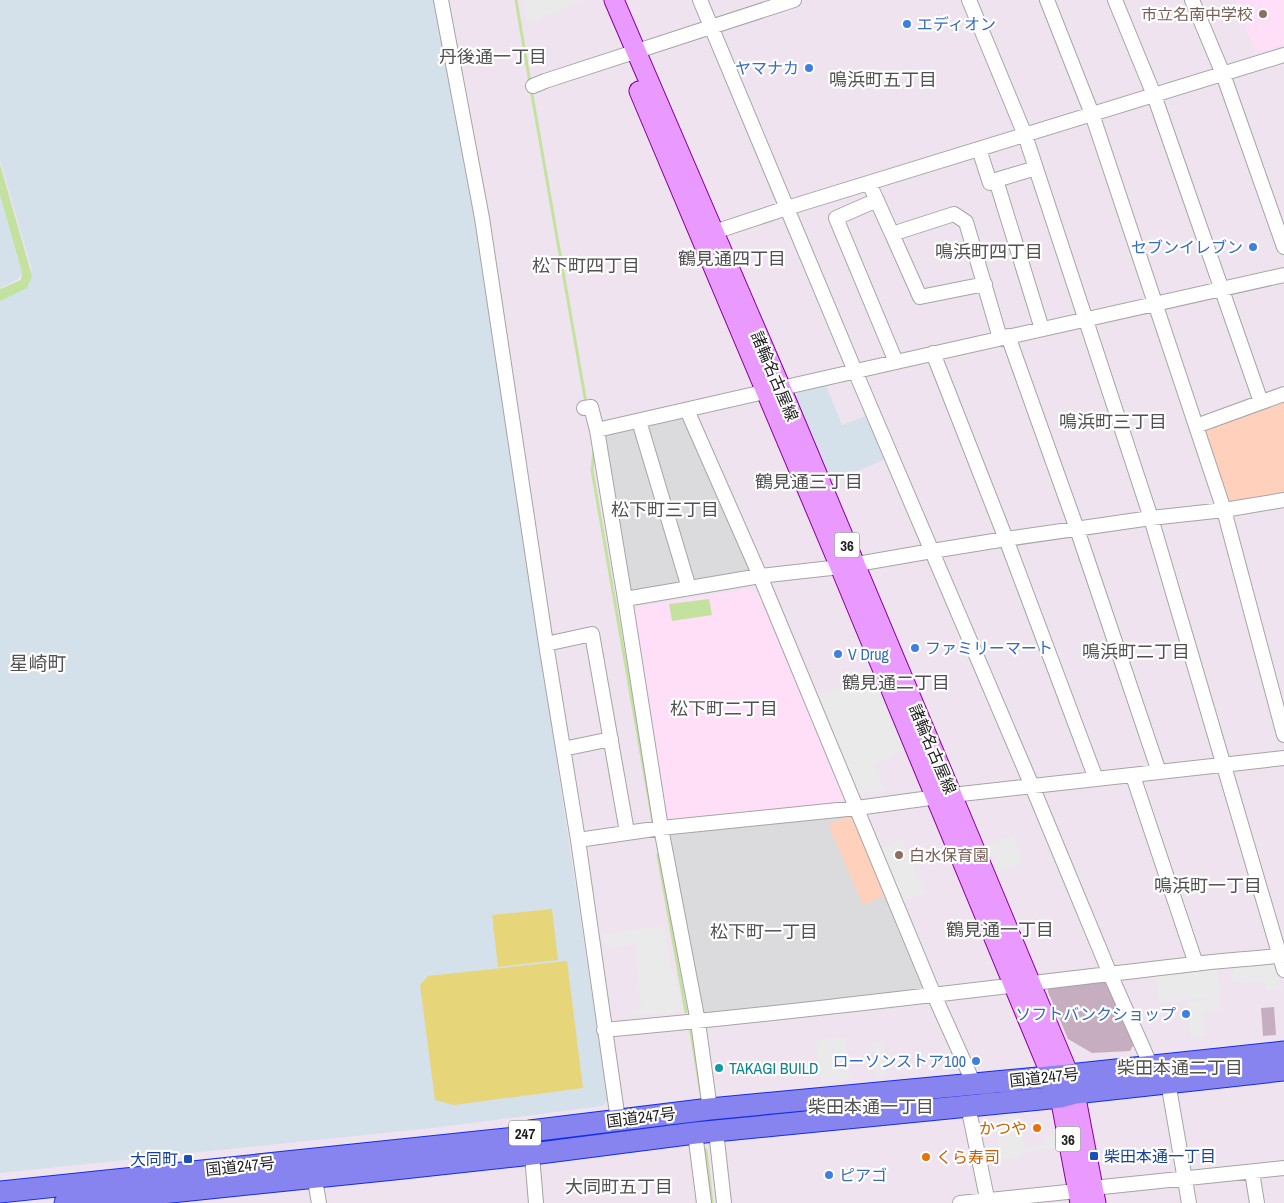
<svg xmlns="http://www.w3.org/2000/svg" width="1284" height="1203" viewBox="0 0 1284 1203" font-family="'Archivo Narrow','Noto Sans JP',sans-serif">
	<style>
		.residential { fill: #dbdbdd }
		.industrial { fill: #d5e1ea }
		.education { fill: #ffdef8 }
		.construction { fill: #c6aec0 }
		.park { fill: #ffd0bc }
		.pitch { fill: #e7d579 }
		.parking { fill: #eaeaea }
		.water { fill: #c4e29f }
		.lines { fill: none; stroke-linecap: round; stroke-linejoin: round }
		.stream { stroke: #c4e29f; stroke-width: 3 }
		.minor-casing { stroke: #a5a5a5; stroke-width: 16 }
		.major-casing { stroke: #809; stroke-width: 21 }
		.highway-casing { stroke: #122dec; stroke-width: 23 }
		.minor { stroke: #fff; stroke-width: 14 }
		.major { stroke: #ea9aff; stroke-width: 19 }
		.highway { stroke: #8783ef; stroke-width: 21 }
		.education-dot { fill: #8d6e63; stroke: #fff; stroke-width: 2 }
		.shop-dot { fill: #3f7fe0; stroke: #fff; stroke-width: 2 }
		.culture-dot { fill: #0f9aa8; stroke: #fff; stroke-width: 2 }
		.food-dot { fill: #e8710a; stroke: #fff; stroke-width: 2 }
		.transit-dot { fill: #1a4fb4; stroke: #fff; stroke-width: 2 }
		.labels { text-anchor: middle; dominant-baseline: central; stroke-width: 4.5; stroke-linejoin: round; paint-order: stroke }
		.shield { fill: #fff; stroke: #626262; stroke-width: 1 }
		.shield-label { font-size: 15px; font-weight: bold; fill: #1e1e1e }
		.education-label { font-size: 16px; fill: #785e54; stroke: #fff; text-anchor: end }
		.shop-label { font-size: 16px; fill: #366cbe; stroke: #fff; text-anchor: start }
		.street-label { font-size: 16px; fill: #1e1e1e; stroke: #fff }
		.culture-label { font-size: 16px; fill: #0d838f; stroke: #fff; text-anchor: start }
		.food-label { font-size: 16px; fill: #c56008; stroke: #fff; text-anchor: end }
		.transit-label { font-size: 16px; fill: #164399; stroke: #fff; text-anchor: start }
		.neighbourhood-label { font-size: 18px; fill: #515151; stroke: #fff }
		.quarter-label { font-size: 19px; fill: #515151; stroke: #fff }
	</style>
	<rect width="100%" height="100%" fill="#efe3f0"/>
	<path class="residential" d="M 685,417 L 751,570 L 749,575 L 630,593 L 603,437 L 608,432 Z
		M 858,813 L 926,983 L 919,993 L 700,1014 L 666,837 L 670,832 Z"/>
	<path class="industrial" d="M 0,0 L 433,0 L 476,229 L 608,1100 L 602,1106 L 432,1128 L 0,1173 L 0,297 L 31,275 L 31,267 L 0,160 Z
		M 0,195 L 22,274 L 18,279 L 0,288 Z
		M 826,385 L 842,425 L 868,415 L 888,458 L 832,482 L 796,396 L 799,391 Z"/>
	<path class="education" d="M 1236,0 L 1284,0 L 1284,45 L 1256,53 L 1246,29 L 1247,28 Z
		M 752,588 L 759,594 L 844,798 L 840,804 L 665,821 L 632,613 L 637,607 Z"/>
	<path class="construction" d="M 1107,981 L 1134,1044 L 1130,1051 L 1092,1053 L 1068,1039 L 1048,992 L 1048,989 L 1049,986 Z
		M 1274,1007 L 1276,1035 L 1263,1036 L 1261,1008 Z"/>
	<path class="park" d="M 1284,399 L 1284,493 L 1231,502 L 1225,500 L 1202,432 L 1206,427 Z
		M 856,814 L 888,894 L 863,905 L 828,824 Z"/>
	<path class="pitch" d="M 552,909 L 558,960 L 498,967 L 492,915 Z
		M 567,961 L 583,1088 L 454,1105 L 435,1100 L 420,985 L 428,976 Z"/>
	<path class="parking" d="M 523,0 L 585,0 L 528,24 Z
		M 875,675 L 903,749 L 875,764 L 885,791 L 859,793 L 816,696 Z
		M 1013,835 L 1024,861 L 998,873 L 988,846 Z
		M 902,839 L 925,892 L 903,901 L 880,848 Z
		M 664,926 L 671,970 L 674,970 L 682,1012 L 633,1016 L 632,1010 L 641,1008 L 635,945 L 605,948 L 603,934 Z
		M 1274,963 L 1282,989 L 1266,991 L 1265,981 L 1233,983 L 1232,966 Z
		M 1217,968 L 1220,997 L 1159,1003 L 1156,974 Z
		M 1220,998 L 1222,1011 L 1203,1013 L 1206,1036 L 1191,1038 L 1187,1002 Z
		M 845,1037 L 849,1080 L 821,1083 L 816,1040 Z
		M 882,1042 L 885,1076 L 877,1078 L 873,1043 Z
		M 1018,1114 L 1020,1123 L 1018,1124 L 1020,1138 L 1023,1138 L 1024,1148 L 1046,1144 L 1044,1136 L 1054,1134 L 1056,1147 L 1020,1154 L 1020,1157 L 1001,1160 L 994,1119 Z"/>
	<path class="water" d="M 0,164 L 32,276 L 27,288 L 0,301 L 0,289 L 21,280 L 22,273 L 0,195 Z
		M 709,599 L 712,615 L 672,621 L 669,604 Z"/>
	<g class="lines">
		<path class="stream" d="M 516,0 L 530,83
			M 531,89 L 586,403
			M 594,451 L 592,470 L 653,822
			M 658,855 L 686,1012
			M 690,1026 L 702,1100
			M 706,1150 L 712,1203"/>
		<defs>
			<path id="minor" d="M 441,0 L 482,218 L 546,644 L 578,840 L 618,1120
				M 700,0 L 855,371 L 1032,786 L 1110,974 L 1151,1066
				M 969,0 L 1025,135 L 1151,518 L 1284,970
				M 1047,0 L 1092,114 L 1224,510 L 1284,735
				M 1115,0 L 1154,95 L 1261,402
				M 1192,0 L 1223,74 L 1284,247
				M 533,86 L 545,81 L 794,0
				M 979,149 L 990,183 L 996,180 L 1042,329
				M 996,180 L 1036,168
				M 869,183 L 892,234 L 954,214 L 966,222 L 1000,338
				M 877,200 L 836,218 L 896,362
				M 892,234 L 920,297 L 985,284
				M 705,235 L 787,208 L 1284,55
				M 1008,336 L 1077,529 L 1159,772
				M 933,353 L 1006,539 L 1096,779
				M 584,408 L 591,407 L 597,430 L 625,599 L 661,828 L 698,1022 L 710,1109
				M 687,410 L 760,576 L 934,995 L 974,1084
				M 639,421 L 689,588
				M 1196,426 L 1284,394
				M 597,430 L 896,362 L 1284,275
				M 625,599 L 760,576 L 840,567 L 932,551 L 1006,539 L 1151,518 L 1224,510 L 1284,500
				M 546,644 L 592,634 L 627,832
				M 563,749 L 611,739
				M 1133,776 L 1196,964
				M 578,840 L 661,828 L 857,808 L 952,795 L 1284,758
				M 604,1030 C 801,1012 997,987 1194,964 C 1224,960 1254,959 1284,955
				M 1168,1082 L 1189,1203
				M 968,1106 L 988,1203
				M 530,1131 L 536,1203
				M 716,1131 L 724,1203
				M 695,1133 L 704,1203
				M 313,1169 L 319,1203
				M 1252,1172 L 1257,1203
				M 1093,1188 L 1284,1168
				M 960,1203 L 1077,1191"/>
			<path id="major" d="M 614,0 L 781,388 L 952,795 L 1069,1075 L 1075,1093 L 1096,1203
				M 639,91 L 840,567 L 1060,1097 L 1080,1203"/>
			<path id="highway" d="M 0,1192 L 516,1138 L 530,1131 L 710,1109 L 1069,1075 L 1284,1052
				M 65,1203 L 394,1169 L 532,1154 L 695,1133 L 1060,1097 L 1075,1093 L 1284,1070"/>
		</defs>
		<use href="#minor" class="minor-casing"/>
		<use href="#major" class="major-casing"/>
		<use href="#highway" class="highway-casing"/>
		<use href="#minor" class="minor"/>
		<use href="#major" class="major"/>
		<use href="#highway" class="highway"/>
	</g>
	<g class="education-dot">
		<circle cx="1263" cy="14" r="5"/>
		<circle cx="899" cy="855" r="5"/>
	</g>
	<g class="shop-dot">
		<circle cx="907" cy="24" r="5"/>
		<circle cx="809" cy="68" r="5"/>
		<circle cx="1253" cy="247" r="5"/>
		<circle cx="915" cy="648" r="5"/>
		<circle cx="838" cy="654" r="5"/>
		<circle cx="1186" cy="1014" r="5"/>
		<circle cx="976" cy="1061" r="5"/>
		<circle cx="829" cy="1175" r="5"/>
	</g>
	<circle class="culture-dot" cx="719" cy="1068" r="5"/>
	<g class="food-dot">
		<circle cx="1037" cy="1128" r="5"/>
		<circle cx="926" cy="1157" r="5"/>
	</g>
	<g class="transit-dot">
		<rect x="1089" y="1151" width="10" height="10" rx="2.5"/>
		<rect x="183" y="1154" width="10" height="10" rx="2.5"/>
	</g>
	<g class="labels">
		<g class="shield">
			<rect x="834.5" y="532.5" width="25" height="25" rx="4"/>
			<rect x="509" y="1120.5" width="32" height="25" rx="4"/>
			<rect x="1055.5" y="1126.5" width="25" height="25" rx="4"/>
		</g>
		<g class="shield-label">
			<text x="847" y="545">36</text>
			<text x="525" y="1133">247</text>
			<text x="1068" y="1139">36</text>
		</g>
		<g class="education-label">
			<text x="1253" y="14">市立名南中学校</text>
			<text x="909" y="855" text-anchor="start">白水保育園</text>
		</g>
		<g class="shop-label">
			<text x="917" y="24">エディオン</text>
			<text x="799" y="68" text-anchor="end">ヤマナカ</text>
			<text x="1243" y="247" text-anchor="end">セブンイレブン</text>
			<text x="925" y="648">ファミリーマート</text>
			<text x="848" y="654">V Drug</text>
			<text x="1176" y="1014" text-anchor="end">ソフトバンクショップ</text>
			<text x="966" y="1061" text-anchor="end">ローソンストア100</text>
			<text x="839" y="1175">ピアゴ</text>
		</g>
		<g class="street-label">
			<text transform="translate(775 376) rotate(67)">諸輪名古屋線</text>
			<text transform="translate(933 749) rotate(67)">諸輪名古屋線</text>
			<text transform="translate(1044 1077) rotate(-6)">国道247号</text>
			<text transform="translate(641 1117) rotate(-7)">国道247号</text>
			<text transform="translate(240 1166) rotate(-6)">国道247号</text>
		</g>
		<g class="culture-label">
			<text x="729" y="1068">TAKAGI BUILD</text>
		</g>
		<g class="food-label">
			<text x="1027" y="1128">かつや</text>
			<text x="936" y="1157" text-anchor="start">くら寿司</text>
		</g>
		<g class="transit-label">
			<text x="1104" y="1156">柴田本通一丁目</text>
			<text x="178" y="1159" text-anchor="end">大同町</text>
		</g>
		<g class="neighbourhood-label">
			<text x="493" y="56">丹後通一丁目</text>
			<text x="883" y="79">鳴浜町五丁目</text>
			<text x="989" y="251">鳴浜町四丁目</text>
			<text x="732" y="258">鶴見通四丁目</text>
			<text x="586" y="265">松下町四丁目</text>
			<text x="1113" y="421">鳴浜町三丁目</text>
			<text x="809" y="481">鶴見通三丁目</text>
			<text x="665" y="509">松下町三丁目</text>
			<text x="1136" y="651">鳴浜町二丁目</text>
			<text x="896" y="682">鶴見通二丁目</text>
			<text x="724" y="708">松下町二丁目</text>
			<text x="1208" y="885">鳴浜町一丁目</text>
			<text x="1000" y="929">鶴見通一丁目</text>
			<text x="764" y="931">松下町一丁目</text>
			<text x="1180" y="1067">柴田本通二丁目</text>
			<text x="871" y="1106">柴田本通一丁目</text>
			<text x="619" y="1186">大同町五丁目</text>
		</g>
		<g class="quarter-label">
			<text x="38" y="663">星崎町</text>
		</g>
	</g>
</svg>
